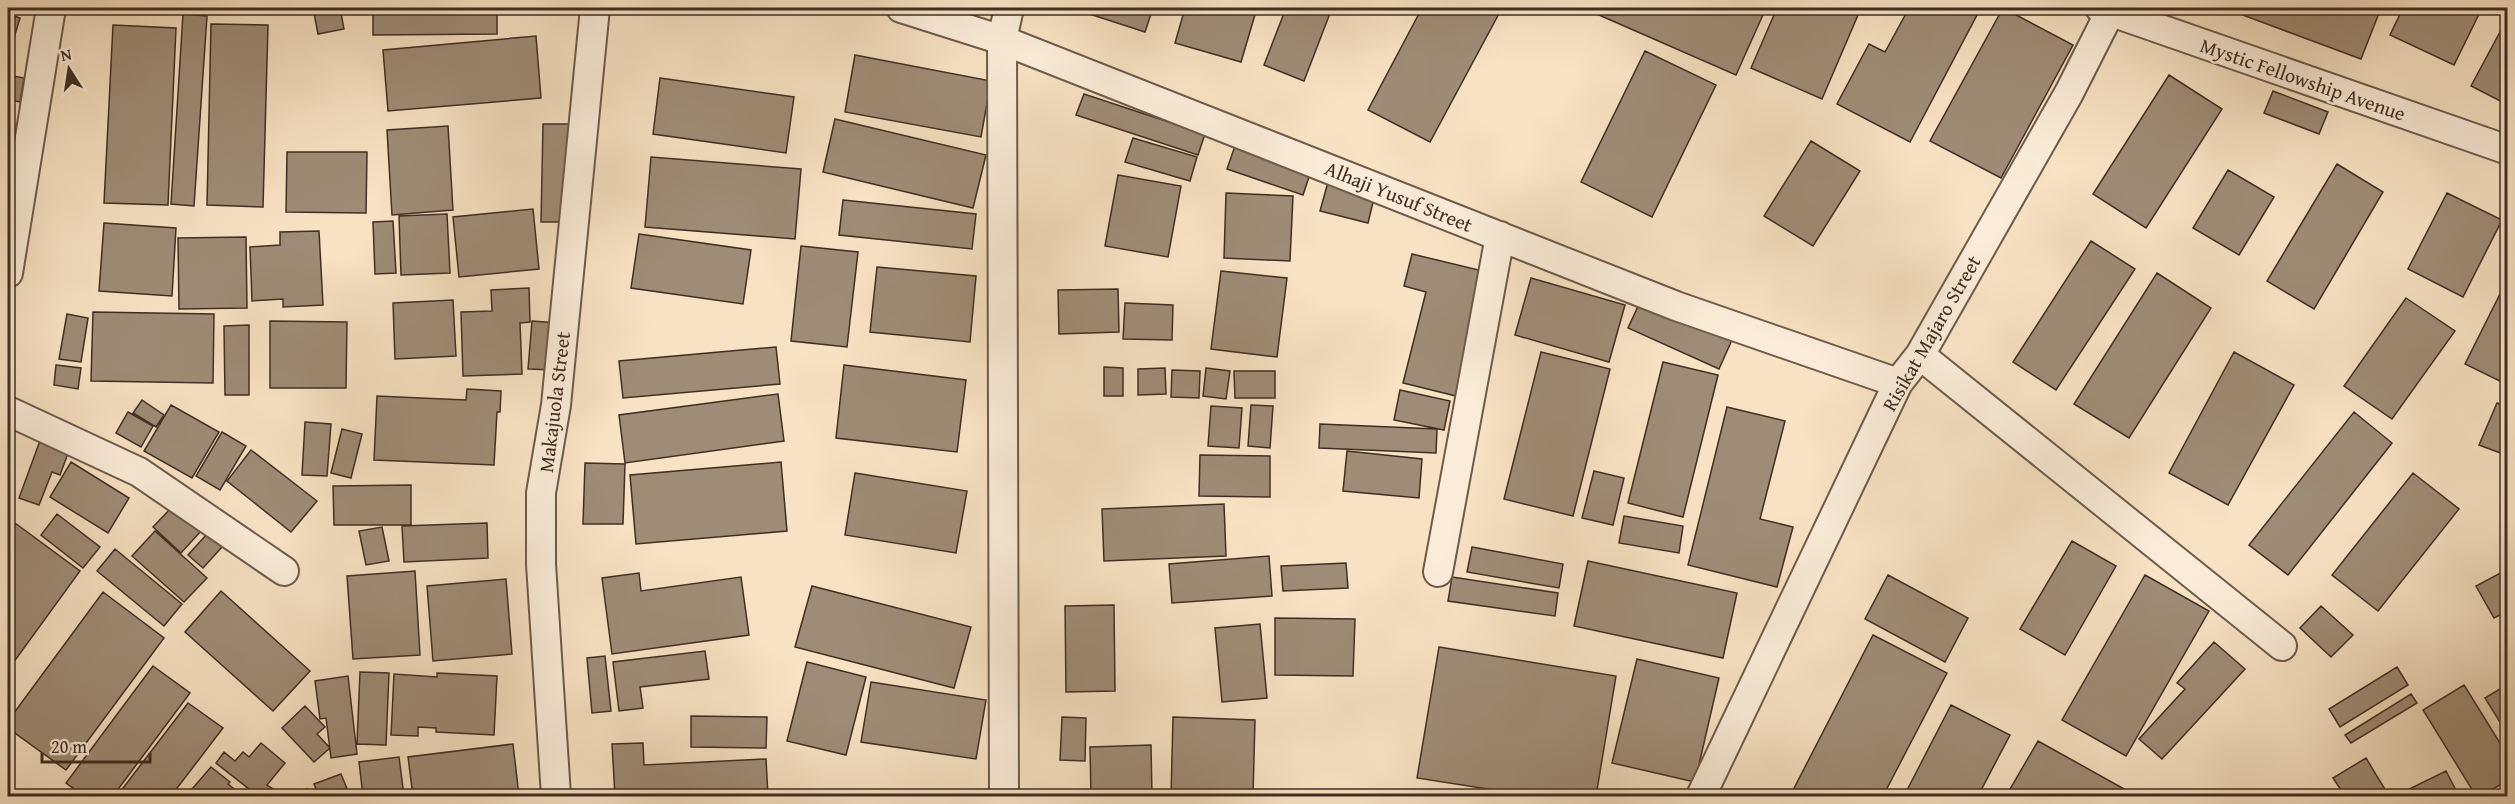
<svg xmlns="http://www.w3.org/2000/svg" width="2515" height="804" viewBox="0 0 2515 804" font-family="'Gentium Book Plus',serif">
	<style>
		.building { fill: #9f8c76; stroke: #402e22; stroke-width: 1.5 }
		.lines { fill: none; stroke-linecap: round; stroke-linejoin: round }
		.minor-casing { stroke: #6e5b4a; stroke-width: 32 }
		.minor { stroke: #faecd8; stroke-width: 28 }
		.labels { text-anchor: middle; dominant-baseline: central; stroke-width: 5; stroke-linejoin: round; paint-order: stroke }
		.street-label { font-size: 20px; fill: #402e22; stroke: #faecd8 }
	</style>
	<rect width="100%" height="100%" fill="#f7e2c3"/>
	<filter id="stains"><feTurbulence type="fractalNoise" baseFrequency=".00333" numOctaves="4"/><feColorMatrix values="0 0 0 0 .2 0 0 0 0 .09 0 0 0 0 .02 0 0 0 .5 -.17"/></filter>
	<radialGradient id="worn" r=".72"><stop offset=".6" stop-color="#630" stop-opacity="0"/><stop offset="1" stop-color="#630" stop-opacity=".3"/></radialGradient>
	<path class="building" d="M 313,8 L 340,8 L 344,29 L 318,34 Z
		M 373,8 L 497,8 L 497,34 L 373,35 Z
		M 1071,8 L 1153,8 L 1145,32 Z
		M 1185,8 L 1257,8 L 1241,62 L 1175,43 Z
		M 1286,8 L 1332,8 L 1304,81 L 1264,65 Z
		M 1422,8 L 1502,8 L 1430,142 L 1368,110 Z
		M 1583,8 L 1766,8 L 1736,75 Z
		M 1777,8 L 1861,8 L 1822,99 L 1751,68 Z
		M 1909,8 L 1963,8 L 1977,15 L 1910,142 L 1837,104 L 1869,44 L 1885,52 Z
		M 2003,8 L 2073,45 L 2001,178 L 1930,141 Z
		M 2224,8 L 2381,8 L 2361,59 Z
		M 2403,8 L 2482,8 L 2454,65 L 2390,35 Z
		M 8,14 L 20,18 L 8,58 Z
		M 183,14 L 207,16 L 194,206 L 171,204 Z
		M 2508,17 L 2508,105 L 2471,86 Z
		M 211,24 L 268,25 L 263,207 L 207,205 Z
		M 113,25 L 176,28 L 168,205 L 104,203 Z
		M 536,36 L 541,98 L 388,111 L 383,50 Z
		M 1645,51 L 1716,85 L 1652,217 L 1581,182 Z
		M 855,55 L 991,81 L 981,137 L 845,112 Z
		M 8,75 L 24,78 L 20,102 L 8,100 Z
		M 2169,75 L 2222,109 L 2146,228 L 2093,194 Z
		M 660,78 L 794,97 L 786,153 L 653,134 Z
		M 2273,91 L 2328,112 L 2319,134 L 2264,113 Z
		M 1084,94 L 1205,134 L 1198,155 L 1076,115 Z
		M 835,119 L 986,155 L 973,208 L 823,172 Z
		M 543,124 L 570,124 L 567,222 L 541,222 Z
		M 448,126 L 453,210 L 392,215 L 387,130 Z
		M 1133,138 L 1197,157 L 1190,181 L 1125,162 Z
		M 1811,141 L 1860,171 L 1813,246 L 1764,216 Z
		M 1235,146 L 1311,171 L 1303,195 L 1227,169 Z
		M 287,152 L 367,152 L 366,213 L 286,212 Z
		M 651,157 L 801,169 L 795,239 L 645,227 Z
		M 2337,164 L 2383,192 L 2314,309 L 2267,281 Z
		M 2228,170 L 2274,197 L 2239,255 L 2193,228 Z
		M 1118,175 L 1181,186 L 1168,257 L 1105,246 Z
		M 1328,182 L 1375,194 L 1368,223 L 1320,211 Z
		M 1226,193 L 1293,196 L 1290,261 L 1224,258 Z
		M 2447,193 L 2502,220 L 2463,297 L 2408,269 Z
		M 843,200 L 976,214 L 972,249 L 839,235 Z
		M 533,209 L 539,269 L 459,277 L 453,217 Z
		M 447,214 L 450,273 L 401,275 L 399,216 Z
		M 393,221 L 396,273 L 375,274 L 373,222 Z
		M 104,223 L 176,228 L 172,296 L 99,291 Z
		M 319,231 L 323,305 L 283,307 L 283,299 L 252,301 L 250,247 L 280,245 L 280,232 Z
		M 639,234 L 751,250 L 743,304 L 631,288 Z
		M 246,237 L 247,308 L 179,309 L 178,238 Z
		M 2091,241 L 2135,269 L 2056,390 L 2013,362 Z
		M 801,246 L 858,252 L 847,347 L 791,341 Z
		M 1412,254 L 1487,272 L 1456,396 L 1403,383 L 1426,292 L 1404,286 Z
		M 877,267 L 976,276 L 970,342 L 870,332 Z
		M 1221,271 L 1287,278 L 1277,357 L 1211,349 Z
		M 2157,273 L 2211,308 L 2129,438 L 2074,404 Z
		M 1531,278 L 1625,305 L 1609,362 L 1515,335 Z
		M 2508,278 L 2508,385 L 2465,364 Z
		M 529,288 L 530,322 L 520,323 L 522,374 L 463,376 L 461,312 L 492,311 L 491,290 Z
		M 1118,289 L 1119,332 L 1059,334 L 1058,290 Z
		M 2406,298 L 2455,331 L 2392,419 L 2344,386 Z
		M 453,300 L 456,356 L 395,359 L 393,303 Z
		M 1641,300 L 1732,340 L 1719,369 L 1628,328 Z
		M 1125,303 L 1173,305 L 1172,340 L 1123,339 Z
		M 93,312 L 214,314 L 213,383 L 91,381 Z
		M 67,314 L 88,318 L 81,362 L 59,359 Z
		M 270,321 L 347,322 L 346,388 L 270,388 Z
		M 532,321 L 558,323 L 554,370 L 528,369 Z
		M 249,325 L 249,395 L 225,395 L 224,326 Z
		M 776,347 L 780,384 L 623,398 L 619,361 Z
		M 1541,352 L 1610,369 L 1573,516 L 1504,499 Z
		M 2234,352 L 2294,385 L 2228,505 L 2169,473 Z
		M 1663,362 L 1718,375 L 1683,517 L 1628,503 Z
		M 56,365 L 81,368 L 78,389 L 54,385 Z
		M 844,365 L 966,380 L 957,452 L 836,438 Z
		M 1104,367 L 1123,368 L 1123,396 L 1104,396 Z
		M 1165,368 L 1166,394 L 1138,395 L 1138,369 Z
		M 1206,368 L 1230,371 L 1226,399 L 1203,396 Z
		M 1172,370 L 1200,371 L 1199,398 L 1171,397 Z
		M 1234,371 L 1275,371 L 1275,398 L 1235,398 Z
		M 467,389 L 501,391 L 500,412 L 497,412 L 494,465 L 374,460 L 377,396 L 466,400 Z
		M 1400,390 L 1450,401 L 1444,430 L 1394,420 Z
		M 778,394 L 784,441 L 625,463 L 619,415 Z
		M 142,400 L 164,415 L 156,427 L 133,413 Z
		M 2497,403 L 2508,407 L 2508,456 L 2479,445 Z
		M 171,405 L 219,432 L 192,478 L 144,451 Z
		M 1251,405 L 1273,406 L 1270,448 L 1248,446 Z
		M 1211,406 L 1242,408 L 1239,448 L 1208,446 Z
		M 1727,407 L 1785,421 L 1760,519 L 1793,527 L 1777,587 L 1688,565 Z
		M 128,412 L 153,426 L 141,447 L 116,433 Z
		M 2354,412 L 2392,443 L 2288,575 L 2249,545 Z
		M 305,422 L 331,424 L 327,476 L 302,475 Z
		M 1320,424 L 1437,429 L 1436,453 L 1319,448 Z
		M 342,429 L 362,434 L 351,478 L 331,473 Z
		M 222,432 L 246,446 L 220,490 L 196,476 Z
		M 41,438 L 70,448 L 60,475 L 52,472 L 39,505 L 19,498 Z
		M 251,450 L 317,501 L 291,532 L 227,481 Z
		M 1347,451 L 1422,459 L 1419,498 L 1343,491 Z
		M 1200,455 L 1270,456 L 1270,497 L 1199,496 Z
		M 71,462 L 129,498 L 108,533 L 50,497 Z
		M 781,462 L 787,531 L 636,544 L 630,475 Z
		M 585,463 L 625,464 L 623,524 L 583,524 Z
		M 1594,471 L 1624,478 L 1613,525 L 1582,518 Z
		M 855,473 L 967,491 L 956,553 L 845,535 Z
		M 2413,473 L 2459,509 L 2378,611 L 2332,575 Z
		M 411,485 L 411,525 L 334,525 L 333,486 Z
		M 1224,504 L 1226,556 L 1104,561 L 1102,509 Z
		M 173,506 L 201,531 L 181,553 L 153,527 Z
		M 57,514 L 100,547 L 83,568 L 41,535 Z
		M 1624,516 L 1683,526 L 1679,553 L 1619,543 Z
		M 15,523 L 80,571 L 8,670 L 8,534 Z
		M 487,523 L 488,558 L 404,562 L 402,526 Z
		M 382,527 L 389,561 L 366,565 L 359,531 Z
		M 155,531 L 207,578 L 184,602 L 132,556 Z
		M 207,534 L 222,547 L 203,568 L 188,555 Z
		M 2072,541 L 2116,566 L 2065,655 L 2020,629 Z
		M 1472,547 L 1563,564 L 1559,588 L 1467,572 Z
		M 115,549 L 182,604 L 164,626 L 97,571 Z
		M 1269,556 L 1272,596 L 1172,603 L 1169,564 Z
		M 1588,561 L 1737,593 L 1723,658 L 1574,626 Z
		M 1346,563 L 1348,588 L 1283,591 L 1281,566 Z
		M 2508,569 L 2508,611 L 2494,618 L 2476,586 Z
		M 415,571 L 420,655 L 353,659 L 347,576 Z
		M 639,573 L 641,591 L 741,577 L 749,635 L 612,654 L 602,578 Z
		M 1888,575 L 1968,618 L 1945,662 L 1865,619 Z
		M 2145,575 L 2209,611 L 2126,756 L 2062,720 Z
		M 1452,577 L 1558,593 L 1555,616 L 1448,601 Z
		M 506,579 L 512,654 L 433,661 L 427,586 Z
		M 812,586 L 971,627 L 954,688 L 795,647 Z
		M 221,591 L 310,671 L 273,711 L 185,632 Z
		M 103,592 L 164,638 L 66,770 L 8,728 L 8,721 Z
		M 1114,605 L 1115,691 L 1066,692 L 1065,606 Z
		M 2321,606 L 2353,635 L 2331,657 L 2300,628 Z
		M 1275,618 L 1355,619 L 1353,676 L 1275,675 Z
		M 1260,624 L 1267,698 L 1222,702 L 1215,628 Z
		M 1873,635 L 1947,673 L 1883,796 L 1790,796 Z
		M 2214,642 L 2245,669 L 2162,759 L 2139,739 L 2185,689 L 2177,683 Z
		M 1439,647 L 1616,676 L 1596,796 L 1533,796 L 1417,778 Z
		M 705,651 L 709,679 L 640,687 L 643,708 L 619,711 L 613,662 Z
		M 605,656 L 611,711 L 592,713 L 587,658 Z
		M 1637,659 L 1719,678 L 1695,782 L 1612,763 Z
		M 807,662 L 866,677 L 846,755 L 787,741 Z
		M 153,666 L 190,693 L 113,796 L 84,796 L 66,783 Z
		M 2397,667 L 2408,685 L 2340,727 L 2329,709 Z
		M 360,672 L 389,673 L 386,745 L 357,744 Z
		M 437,673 L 497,676 L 494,735 L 436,732 L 436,728 L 418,727 L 418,736 L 391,735 L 394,674 L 437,677 Z
		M 348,676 L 357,754 L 331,758 L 326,718 L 320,719 L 315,681 Z
		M 871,682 L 986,700 L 976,759 L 861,742 Z
		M 2508,684 L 2508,735 L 2485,698 Z
		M 2464,685 L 2508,756 L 2508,780 L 2481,796 L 2476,796 L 2423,710 Z
		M 2411,694 L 2417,703 L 2351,743 L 2345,735 Z
		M 188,703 L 223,728 L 171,796 L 117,796 Z
		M 1951,705 L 2010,735 L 1978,796 L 1904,796 Z
		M 305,706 L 325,727 L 317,734 L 330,748 L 314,762 L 282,728 Z
		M 691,716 L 767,717 L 766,748 L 691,747 Z
		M 1062,717 L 1086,718 L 1085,761 L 1060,760 Z
		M 1173,717 L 1255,720 L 1253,796 L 1171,796 Z
		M 2038,741 L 2126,790 L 2122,796 L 2006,796 Z
		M 261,743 L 285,763 L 267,785 L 273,789 L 268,796 L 258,796 L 216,763 L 224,752 L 235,761 L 243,752 L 249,757 Z
		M 643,743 L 644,765 L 766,759 L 768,796 L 615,796 L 612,744 Z
		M 513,744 L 519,796 L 413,796 L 408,757 Z
		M 1151,745 L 1152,796 L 1091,796 L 1090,747 Z
		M 399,757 L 404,796 L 363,796 L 359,762 Z
		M 2366,758 L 2389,796 L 2345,796 L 2333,778 Z
		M 211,767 L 230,782 L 228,784 L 239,793 L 237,796 L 186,796 Z
		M 2446,771 L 2459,796 L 2400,796 L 2399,794 Z
		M 341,774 L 350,796 L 319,796 L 314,784 Z
		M 307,789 L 310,796 L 292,796 Z"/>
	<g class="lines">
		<defs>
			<path id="minor" d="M 901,8 L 1002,40 L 1676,306 L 1898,383
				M 2100,8 L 2508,150
				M 8,273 L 51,8
				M 1920,355 L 2282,646
				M 8,411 L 139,472 L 284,571
				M 1438,572 L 1500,236
				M 556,796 L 541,564 L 541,493 L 556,405 L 595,8
				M 1004,796 L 1002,40 L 1009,8
				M 1701,796 L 1898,383 L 1920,355 L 2069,93 L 2112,8"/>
		</defs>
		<use href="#minor" class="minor-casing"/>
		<use href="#minor" class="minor"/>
	</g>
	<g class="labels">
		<g class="street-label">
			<text transform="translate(2303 79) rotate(19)">Mystic Fellowship Avenue</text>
			<text transform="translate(1399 196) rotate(22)">Alhaji Yusuf Street</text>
			<text transform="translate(1931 333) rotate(-60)">Risikat Majaro Street</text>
			<text transform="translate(554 402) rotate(-83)">Makajuola Street</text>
		</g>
	</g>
	<rect width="2515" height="804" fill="none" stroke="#f7e2c3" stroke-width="30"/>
	<rect x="9" y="9" width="2497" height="786" fill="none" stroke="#402e22" stroke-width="3"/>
	<rect x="15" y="15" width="2485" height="774" fill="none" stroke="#402e22" stroke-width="1.5"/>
	<g transform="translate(69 69) rotate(348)" stroke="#faecd8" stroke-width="4.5" paint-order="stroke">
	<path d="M0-4.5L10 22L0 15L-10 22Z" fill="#402e22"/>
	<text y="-9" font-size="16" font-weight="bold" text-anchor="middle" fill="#402e22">N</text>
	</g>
	<path d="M42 753v9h108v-9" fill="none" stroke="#402e22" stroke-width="3"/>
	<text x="51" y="753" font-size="18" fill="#402e22" stroke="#faecd8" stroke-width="4.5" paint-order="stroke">20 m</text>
	<rect width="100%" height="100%" filter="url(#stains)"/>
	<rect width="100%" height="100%" fill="url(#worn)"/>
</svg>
